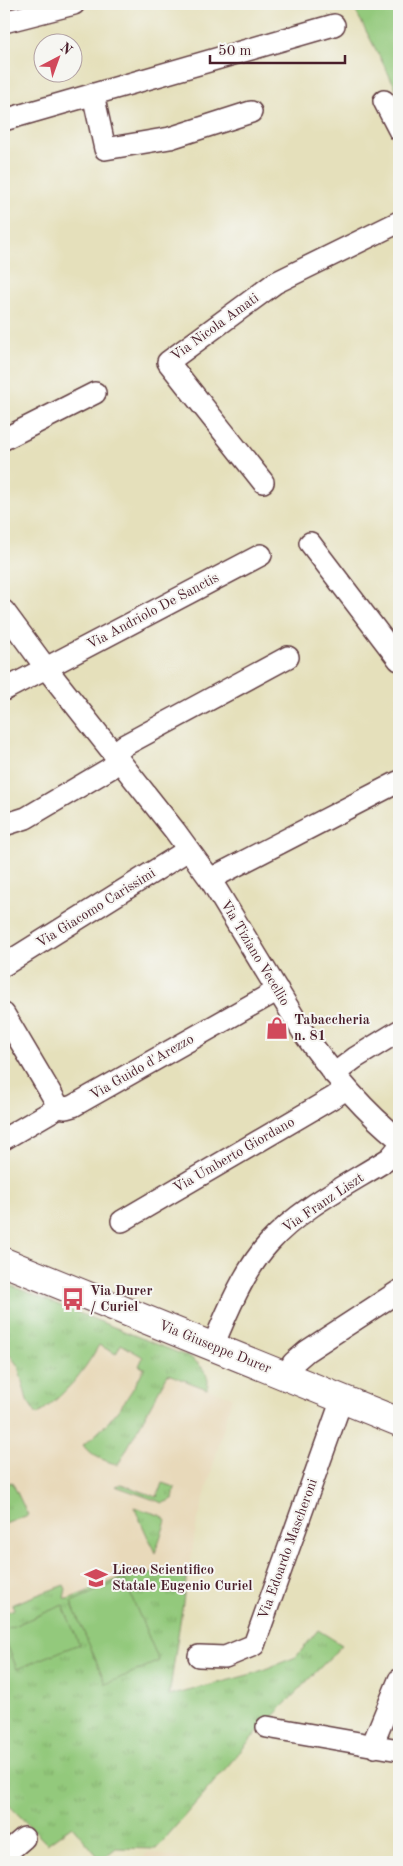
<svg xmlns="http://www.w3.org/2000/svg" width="403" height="1866" viewBox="0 0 403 1866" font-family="'Old Standard TT',serif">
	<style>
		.built { fill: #e8d9ba }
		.grass { fill: url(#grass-tufts); stroke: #6e7453 }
		.garden { fill: #93c97b; stroke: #6e7453 }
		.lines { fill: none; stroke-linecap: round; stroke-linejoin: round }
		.minor-casing { stroke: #613c41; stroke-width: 24 }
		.tertiary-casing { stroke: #613c41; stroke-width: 30 }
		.minor { stroke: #fff; stroke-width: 21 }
		.tertiary { stroke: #fff; stroke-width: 28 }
		.labels { text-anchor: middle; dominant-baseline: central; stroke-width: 4; stroke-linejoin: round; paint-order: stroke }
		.street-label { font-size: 14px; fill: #4a1f2b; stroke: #f6f6f2 }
		.poi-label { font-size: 14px; font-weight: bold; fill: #4a1f2b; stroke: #f6f6f2; text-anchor: start }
	</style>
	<defs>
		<pattern id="grass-tufts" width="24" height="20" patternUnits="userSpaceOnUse" patternTransform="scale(1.25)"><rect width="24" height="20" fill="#93c97b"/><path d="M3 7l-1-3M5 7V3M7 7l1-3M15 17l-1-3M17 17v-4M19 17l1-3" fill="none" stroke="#80ac6a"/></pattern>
	</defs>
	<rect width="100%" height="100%" fill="#f6f6f2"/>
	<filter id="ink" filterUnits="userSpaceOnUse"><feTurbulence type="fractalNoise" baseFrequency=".02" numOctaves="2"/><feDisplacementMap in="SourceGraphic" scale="10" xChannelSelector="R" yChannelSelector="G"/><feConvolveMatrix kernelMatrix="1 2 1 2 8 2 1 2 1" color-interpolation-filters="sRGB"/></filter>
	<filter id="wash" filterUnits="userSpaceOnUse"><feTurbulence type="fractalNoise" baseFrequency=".0096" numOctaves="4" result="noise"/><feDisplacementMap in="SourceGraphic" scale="20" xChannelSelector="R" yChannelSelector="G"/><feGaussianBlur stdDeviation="1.12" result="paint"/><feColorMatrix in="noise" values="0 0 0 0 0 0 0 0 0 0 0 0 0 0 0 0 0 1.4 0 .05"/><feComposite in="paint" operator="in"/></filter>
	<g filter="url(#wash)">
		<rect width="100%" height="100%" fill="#e5e0bb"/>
		<path class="built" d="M 4,1282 L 192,1358 L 201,1364 L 205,1370 L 208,1376 L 208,1389 L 232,1397 L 196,1527 L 169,1695 L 252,1673 L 296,1657 L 318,1629 L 343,1645 L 252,1739 L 156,1849 L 116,1848 L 101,1861 L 72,1826 L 47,1845 L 4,1800 Z
			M 148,1852 L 197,1862 L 138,1862 Z"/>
		<path class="grass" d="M 4,1283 L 191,1358 C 202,1366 211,1375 207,1389 L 168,1374 L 118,1465 C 104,1460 91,1457 83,1445 C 108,1427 131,1396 144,1368 L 139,1366 L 143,1357 L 121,1344 L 116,1354 L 99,1345 C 82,1375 65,1394 37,1415 L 27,1400 L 18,1366 L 4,1347 Z
			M 12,1482 L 28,1515 L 5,1524 L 4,1522 L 4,1484 Z
			M 162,1483 L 175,1487 L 173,1499 L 163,1503 L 115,1486 L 121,1484 L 157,1497 Z
			M 134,1507 L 162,1516 L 166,1521 L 155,1553 Z
			M 141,1570 L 143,1576 L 159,1572 L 187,1575 L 169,1696 L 252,1674 L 296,1657 L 318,1630 L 342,1645 L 251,1739 L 156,1849 L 116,1848 L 101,1860 L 72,1826 L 47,1844 L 4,1800 L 4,1613 L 14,1609 L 13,1604 L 64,1585 L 66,1589 L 64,1598 L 68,1599 Z"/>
		<path class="garden" d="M 352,4 L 399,4 L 399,94 Z
			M 124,1579 L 159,1661 L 106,1684 L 71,1602 Z
			M 63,1605 L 79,1644 L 17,1669 L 4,1637 L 4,1630 Z"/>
	</g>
	<g filter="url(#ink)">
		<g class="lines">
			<defs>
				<path id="minor" d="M 4,22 L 74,4
					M 93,94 L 105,149 L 170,138 L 251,112
					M 384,101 L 399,130
					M 4,120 L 334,25
					M 4,439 L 95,393
					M 263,482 L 168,362 L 275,283 L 399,222
					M 310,543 L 399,660
					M 4,611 L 46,668 L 175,831 L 210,879 L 303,1032 C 331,1072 361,1109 399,1139
					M 4,690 L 261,555
					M 114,754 L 125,745 L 288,657
					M 4,825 L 26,818 L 109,769 L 119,760
					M 210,879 L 398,782
					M 4,965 L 188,850
					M 4,1014 L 59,1107
					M 334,1074 L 355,1058 L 399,1031
					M 4,1139 L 59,1107 L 66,1108 L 73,1106 L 278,990
					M 122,1221 L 334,1097 L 346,1089
					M 213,1346 C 226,1314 245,1269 269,1243 C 301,1207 349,1184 390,1158 L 399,1147
					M 289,1377 L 293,1363 L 307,1351 L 399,1291
					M 199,1656 L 225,1657 L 254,1645 L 342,1399
					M 267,1727 L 399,1750
					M 375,1747 L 376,1736 L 399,1680
					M 4,1855 L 24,1838"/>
				<path id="tertiary" d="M 4,1262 L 399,1422"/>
			</defs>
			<use href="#minor" class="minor-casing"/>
			<use href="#tertiary" class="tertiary-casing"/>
			<use href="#minor" class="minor"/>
			<use href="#tertiary" class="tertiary"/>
		</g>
	</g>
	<defs>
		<symbol id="shop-bare" viewBox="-9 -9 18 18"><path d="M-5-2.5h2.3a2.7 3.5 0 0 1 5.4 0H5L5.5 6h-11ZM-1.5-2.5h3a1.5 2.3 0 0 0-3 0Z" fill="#d1495b" stroke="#f6f6f2" stroke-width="2.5" paint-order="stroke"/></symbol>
		<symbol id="bus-bare" viewBox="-9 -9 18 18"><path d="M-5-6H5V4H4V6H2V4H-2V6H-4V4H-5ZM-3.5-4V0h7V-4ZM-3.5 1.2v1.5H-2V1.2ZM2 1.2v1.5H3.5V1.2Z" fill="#d1495b" stroke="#f6f6f2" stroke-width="2.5" paint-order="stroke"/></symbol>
		<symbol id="school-bare" viewBox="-9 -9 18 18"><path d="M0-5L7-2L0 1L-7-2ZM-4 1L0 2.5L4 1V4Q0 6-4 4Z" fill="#d1495b" stroke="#f6f6f2" stroke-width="2.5" paint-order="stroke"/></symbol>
	</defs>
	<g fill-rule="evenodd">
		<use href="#shop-bare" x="261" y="1012" width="32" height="32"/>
		<use href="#bus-bare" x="57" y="1283" width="32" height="32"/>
		<use href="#school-bare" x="80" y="1562" width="32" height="32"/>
	</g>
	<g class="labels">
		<g class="street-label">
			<text transform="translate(215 327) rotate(-36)">Via Nicola Amati</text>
			<text transform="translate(153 611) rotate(-28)">Via Andriolo De Sanctis</text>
			<text transform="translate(96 908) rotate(-32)">Via Giacomo Carissimi</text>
			<text transform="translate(255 953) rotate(59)">Via Tiziano Vecellio</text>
			<text transform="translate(142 1067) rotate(-30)">Via Guido d'Arezzo</text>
			<text transform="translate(234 1155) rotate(-30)">Via Umberto Giordano</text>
			<text transform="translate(323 1203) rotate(-34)">Via Franz Liszt</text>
			<text transform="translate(215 1347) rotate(22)">Via Giuseppe Durer</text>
			<text transform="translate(288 1549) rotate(-70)">Via Edoardo Mascheroni</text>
		</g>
		<g class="poi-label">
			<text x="294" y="1020">Tabaccheria<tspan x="294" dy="16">n. 81</tspan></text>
			<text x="90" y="1291">Via Durer<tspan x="90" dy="16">/ Curiel</tspan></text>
			<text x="112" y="1570">Liceo Scientifico<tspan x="112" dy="16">Statale Eugenio Curiel</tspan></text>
		</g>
	</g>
	<rect width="403" height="1866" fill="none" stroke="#f6f6f2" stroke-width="20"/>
	<g transform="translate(58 58) rotate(41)"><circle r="24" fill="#f6f6f2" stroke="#b1a0a2"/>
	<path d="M0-4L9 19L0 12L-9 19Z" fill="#d1495b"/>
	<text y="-8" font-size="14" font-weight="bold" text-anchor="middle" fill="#4a1f2b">N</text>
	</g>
	<path d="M210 55v8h135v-8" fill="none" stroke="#4a1f2b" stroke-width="2.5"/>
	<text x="218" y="55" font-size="15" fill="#4a1f2b" stroke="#f6f6f2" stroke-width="4" paint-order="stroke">50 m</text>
</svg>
